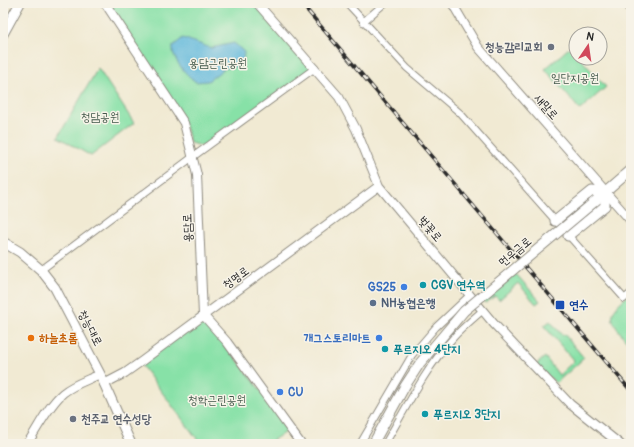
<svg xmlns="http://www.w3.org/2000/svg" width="634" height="447" viewBox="0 0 634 447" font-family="Pangolin,'Poor Story',sans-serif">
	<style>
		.green { fill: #87e1a7; stroke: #598669 }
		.water { fill: #5eb8db; stroke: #447283 }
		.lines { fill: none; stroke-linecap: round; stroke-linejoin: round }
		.minor-casing { stroke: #8e8a7f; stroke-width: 8 }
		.tertiary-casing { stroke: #8e8a7f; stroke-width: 10 }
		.secondary-casing { stroke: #8e8a7f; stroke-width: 11 }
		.minor { stroke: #fff; stroke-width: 6 }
		.tertiary { stroke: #fff; stroke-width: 8 }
		.secondary { stroke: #fff; stroke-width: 9 }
		.rail-casing { stroke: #2b2b2b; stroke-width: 3.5 }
		.rail { stroke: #f7f3e8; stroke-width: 2; stroke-dasharray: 6; stroke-linecap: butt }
		.secondary-bridge-casing { stroke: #8e8a7f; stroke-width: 11; stroke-linecap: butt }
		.secondary-bridge { stroke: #fff; stroke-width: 9 }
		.worship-dot { fill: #6b7280; stroke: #f7f3e8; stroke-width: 1.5 }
		.culture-dot { fill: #0f9aa8; stroke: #f7f3e8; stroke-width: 1.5 }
		.shop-dot { fill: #3f7fe0; stroke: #f7f3e8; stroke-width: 1.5 }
		.service-dot { fill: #5c6f8a; stroke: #f7f3e8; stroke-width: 1.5 }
		.transit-dot { fill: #1a4fb4; stroke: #f7f3e8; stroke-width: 1.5 }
		.food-dot { fill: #e8710a; stroke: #f7f3e8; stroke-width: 1.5 }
		.labels { text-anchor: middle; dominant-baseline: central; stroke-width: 3; stroke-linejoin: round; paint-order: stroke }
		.worship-label { font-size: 12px; font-weight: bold; fill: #5b616d; stroke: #f7f3e8; text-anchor: end }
		.park-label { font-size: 12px; fill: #42584a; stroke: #f7f3e8 }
		.street-label { font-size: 12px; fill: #2b2b2b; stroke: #f7f3e8 }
		.culture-label { font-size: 12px; font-weight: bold; fill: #0d838f; stroke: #f7f3e8; text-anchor: start }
		.shop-label { font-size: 12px; font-weight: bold; fill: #366cbe; stroke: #f7f3e8; text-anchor: end }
		.service-label { font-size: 12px; font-weight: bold; fill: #4e5e75; stroke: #f7f3e8; text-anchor: start }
		.transit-label { font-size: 12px; font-weight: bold; fill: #164399; stroke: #f7f3e8; text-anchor: start }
		.food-label { font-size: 12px; font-weight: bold; fill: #c56008; stroke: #f7f3e8; text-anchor: start }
	</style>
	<rect width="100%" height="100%" fill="#f7f3e8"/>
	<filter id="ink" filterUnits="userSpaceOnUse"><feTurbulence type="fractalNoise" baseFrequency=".025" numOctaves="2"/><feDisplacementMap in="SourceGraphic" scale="8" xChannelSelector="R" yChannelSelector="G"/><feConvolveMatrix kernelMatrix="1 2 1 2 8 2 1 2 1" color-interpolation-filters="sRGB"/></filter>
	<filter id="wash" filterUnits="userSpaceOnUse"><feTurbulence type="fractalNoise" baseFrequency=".012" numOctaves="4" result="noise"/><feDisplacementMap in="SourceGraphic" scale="16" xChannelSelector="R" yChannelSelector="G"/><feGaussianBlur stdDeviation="0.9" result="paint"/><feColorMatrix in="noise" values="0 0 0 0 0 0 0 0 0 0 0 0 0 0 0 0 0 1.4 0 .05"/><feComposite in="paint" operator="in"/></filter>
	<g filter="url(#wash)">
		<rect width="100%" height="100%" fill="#f1ead3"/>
		<path class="green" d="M 105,3 L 257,3 L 315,68 L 206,147 L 190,143 L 185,126 Z
			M 570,47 L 576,53 L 576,58 L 580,58 L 606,87 L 580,110 L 545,69 Z
			M 98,68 L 134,123 L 91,156 L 58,137 Z
			M 516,274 L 540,301 L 536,304 L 518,283 L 499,300 L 495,296 L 486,303 L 483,301 Z
			M 631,293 L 631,346 C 611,321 602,316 631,293 Z
			M 203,315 L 290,429 L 267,444 L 201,444 L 139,362 Z
			M 550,321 L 562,335 L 564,334 L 584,358 L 556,383 L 536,365 L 545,357 L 559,375 L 574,361 L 544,326 Z"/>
		<path class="water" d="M 183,38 L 211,48 L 234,43 L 244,52 L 243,61 L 239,66 L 225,68 L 208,81 L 196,82 C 186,75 171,58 173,46 Z"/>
	</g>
	<g filter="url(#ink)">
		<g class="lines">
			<defs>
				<path id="minor" d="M 347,3 L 407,68 L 460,113 L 623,297 L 624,299 L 631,293
					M 624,3 L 631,11
					M 363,22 L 385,3
					M 41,270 L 194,156 L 315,68
					M 360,444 L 412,355 L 436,327 L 470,295
					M 385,444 C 406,408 425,369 453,338 C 462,328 473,319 483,310"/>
				<path id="tertiary" d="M 105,3 L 184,123 L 197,175 L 203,315 L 227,342 L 301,444
					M 257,3 L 339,97 L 356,129 L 379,186 L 494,324 L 570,404 L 620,444
					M 452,3 L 478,47 L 631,221
					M 104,384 L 125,373 L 142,361 L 379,186
					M 27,444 C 38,428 48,406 63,393 C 74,384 88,380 100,374"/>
				<path id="secondary" d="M 3,34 L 20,3
					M 593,203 L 631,170
					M 555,221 L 592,191 L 605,193 L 605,206 L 568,236
					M 3,242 L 20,252 L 41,270 L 55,288 L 100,374 L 131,444"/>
			</defs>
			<use href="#minor" class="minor-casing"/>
			<use href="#tertiary" class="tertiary-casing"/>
			<use href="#secondary" class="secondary-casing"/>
			<use href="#minor" class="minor"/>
			<use href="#tertiary" class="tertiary"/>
			<use href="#secondary" class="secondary"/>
			<defs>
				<path id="rail" d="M 301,3 L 631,391"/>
			</defs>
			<use href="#rail" class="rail-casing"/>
			<use href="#rail" class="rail"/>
			<defs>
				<path id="secondary-bridge" d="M 373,444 L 405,386 L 420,363 L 464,311 L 593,203"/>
			</defs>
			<use href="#secondary-bridge" class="secondary-bridge-casing"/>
			<use href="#secondary-bridge" class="secondary-bridge"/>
		</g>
	</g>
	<g class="worship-dot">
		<circle cx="551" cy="47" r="4"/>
		<circle cx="73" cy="419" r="4"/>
	</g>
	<g class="culture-dot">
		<circle cx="423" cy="285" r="4"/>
		<circle cx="385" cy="349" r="4"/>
		<circle cx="425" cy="414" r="4"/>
	</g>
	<g class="shop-dot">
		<circle cx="404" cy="287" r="4"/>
		<circle cx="379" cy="338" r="4"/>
		<circle cx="280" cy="392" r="4"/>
	</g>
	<circle class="service-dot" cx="373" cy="303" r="4"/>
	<rect class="transit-dot" x="555" y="300" width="10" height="10" rx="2"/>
	<circle class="food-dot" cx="31" cy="338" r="4"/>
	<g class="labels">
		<g class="worship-label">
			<text x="543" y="47">청능감리교회</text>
			<text x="81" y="419" text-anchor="start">천주교 연수성당</text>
		</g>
		<g class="park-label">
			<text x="218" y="63">용담근린공원</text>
			<text x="575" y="78">일단지공원</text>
			<text x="100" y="117">청담공원</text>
			<text x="217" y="400">청학근린공원</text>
		</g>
		<g class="street-label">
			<text transform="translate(546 107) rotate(49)">새말로</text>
			<text transform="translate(188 228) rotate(-92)">용담로</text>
			<text transform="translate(430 229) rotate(50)">벚꽃로</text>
			<text transform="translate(515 252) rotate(-40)">먼우금로</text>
			<text transform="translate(236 278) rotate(-36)">청명로</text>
			<text transform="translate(90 328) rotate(63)">청능대로</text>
		</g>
		<g class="culture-label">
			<text x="431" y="285">CGV 연수역</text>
			<text x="393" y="349">푸르지오 4단지</text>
			<text x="433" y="414">푸르지오 3단지</text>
		</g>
		<g class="shop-label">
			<text x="396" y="287">GS25</text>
			<text x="371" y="338">개그스토리마트</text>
			<text x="288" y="392" text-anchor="start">CU</text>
		</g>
		<g class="service-label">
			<text x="381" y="303">NH농협은행</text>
		</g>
		<g class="transit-label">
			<text x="569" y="305">연수</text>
		</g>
		<g class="food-label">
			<text x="39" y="338">하늘초롬</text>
		</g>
	</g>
	<rect width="634" height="447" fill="none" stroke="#f7f3e8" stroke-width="16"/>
	<g transform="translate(588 46) rotate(13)"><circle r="19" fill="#f7f3e8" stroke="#a5a39c"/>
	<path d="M0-3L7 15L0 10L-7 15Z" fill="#d1495b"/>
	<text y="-6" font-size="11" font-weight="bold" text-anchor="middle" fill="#2b2b2b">N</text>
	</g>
</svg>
